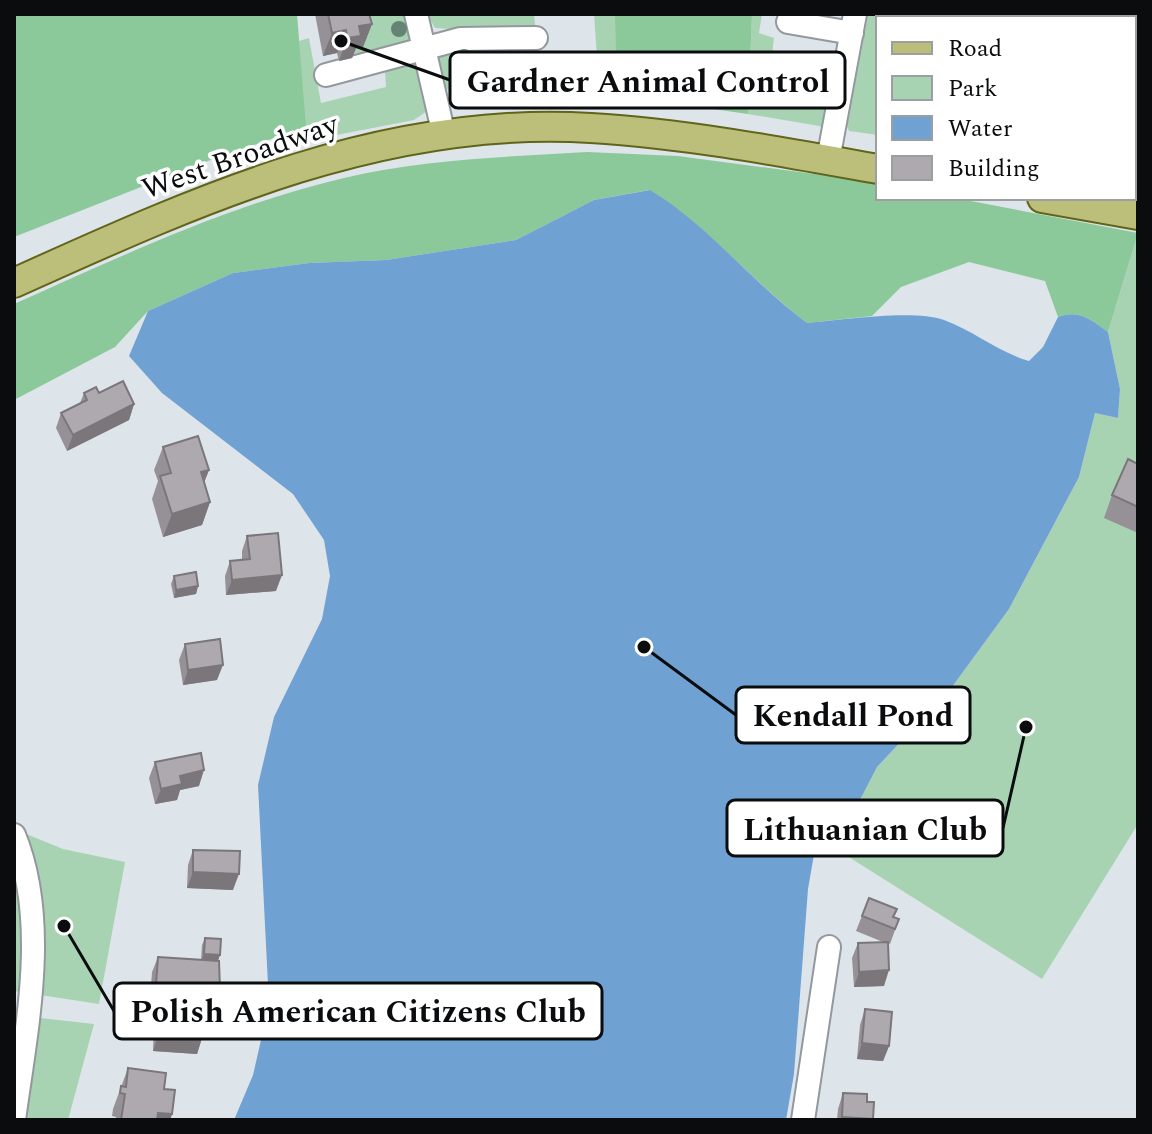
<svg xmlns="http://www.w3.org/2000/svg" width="1152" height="1134" viewBox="0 0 1152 1134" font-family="Spectral,serif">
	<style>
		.green { fill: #a8d3b2 }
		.forest { fill: #8bc89a }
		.water { fill: #70a1d3 }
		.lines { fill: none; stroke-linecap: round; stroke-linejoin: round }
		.minor-casing { stroke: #92989d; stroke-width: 26 }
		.major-casing { stroke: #60651a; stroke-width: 32 }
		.minor { stroke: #fff; stroke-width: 22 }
		.major { stroke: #bcbf7a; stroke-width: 28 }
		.tree { fill: #668475 }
		.wall { fill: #969196 }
		.shaded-wall { fill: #7a767a }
		.building { fill: #aea9af; stroke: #7a767a; stroke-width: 2 }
		.labels { text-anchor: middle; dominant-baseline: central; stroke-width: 7; stroke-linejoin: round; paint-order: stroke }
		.street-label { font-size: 30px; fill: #0a0c0e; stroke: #fff }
		.leader { fill: none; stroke: #0a0c0e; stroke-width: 3 }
		.callout-dot { fill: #0a0c0e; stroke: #fff; stroke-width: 3 }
		.callout { fill: #fff; stroke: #0a0c0e; stroke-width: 3 }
		.callout-label { font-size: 32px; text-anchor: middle; font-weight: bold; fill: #0a0c0e }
	</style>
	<rect width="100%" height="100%" fill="#dee5ea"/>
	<path class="green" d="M 356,14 L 406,14 L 414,41 L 352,58 Z
		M 427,14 L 534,14 L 536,34 L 435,28 Z
		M 594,14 L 615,14 L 616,95 L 595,105 L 477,99 L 447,89 L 440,77 L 436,57 L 443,47 L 537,44 L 539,62 L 597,57 Z
		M 752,14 L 762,14 L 759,33 L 774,38 L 772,54 L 835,67 L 825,127 L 748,114 Z
		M 868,14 L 887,14 L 885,18 L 878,18 L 878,135 L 849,131 L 847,126 Z
		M 309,38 L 321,103 L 386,87 L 385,71 L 410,61 L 417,63 L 430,109 L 414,120 L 306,141 L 299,41 Z
		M 1138,233 L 1138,824 L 1042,979 L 817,837 L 861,798 L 877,767 L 952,687 L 1009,609 L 1079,477 L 1095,413 L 1118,418 L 1120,389 L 1108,332 Z
		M 14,829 L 63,849 L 125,862 L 99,1004 L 14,991 Z
		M 14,1015 L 94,1024 L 68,1120 L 14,1120 Z"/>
	<path class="forest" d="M 14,14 L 297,14 L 306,127 L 202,163 L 14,237 Z
		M 615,14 L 752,14 L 748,114 L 616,95 Z
		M 1138,42 L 1138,182 L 1134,182 L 1134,54 Z
		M 587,152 L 678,156 L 867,181 L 878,183 L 878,198 L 955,198 L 1138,233 L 1108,332 C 1091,320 1080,309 1058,317 L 1045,281 L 969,262 L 901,287 L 872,316 L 807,323 C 750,280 711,228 649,190 L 594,200 L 516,240 L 386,260 L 309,263 L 233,273 L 148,311 L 115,347 L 14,400 L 14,304 C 122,256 229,205 344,178 C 423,159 507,157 587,152 Z"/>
	<path class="water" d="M 650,190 C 712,228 750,281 807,323 C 841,320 913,309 944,320 C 974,331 998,352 1029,361 L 1043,347 L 1058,317 C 1080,309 1091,320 1108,332 L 1120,389 L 1118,418 L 1095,413 L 1079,477 L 1009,609 L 952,687 L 877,767 L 861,798 L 817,837 L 808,889 L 794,1074 L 786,1120 L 234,1120 L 253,1075 L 269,1005 L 258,785 L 274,717 L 322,619 L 330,576 L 324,540 L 293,494 L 162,393 L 129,356 L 148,311 L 233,273 L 309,263 L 386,260 L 516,240 L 594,200 Z"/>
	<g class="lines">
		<defs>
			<path id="minor" d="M 416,14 L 444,135
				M 1014,18 L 1015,14
				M 1067,18 L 1068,14
				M 1121,18 L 1122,14
				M 788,22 L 852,33
				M 326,75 L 460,39 L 536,38
				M 828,160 L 855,14
				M 14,835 C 50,922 26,1030 14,1120
				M 803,1120 L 829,947"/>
			<path id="major" d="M 1042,198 L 1138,215
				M 14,283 C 198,200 383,115 591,128 C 688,134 783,152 878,169"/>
		</defs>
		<use href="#minor" class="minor-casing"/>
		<use href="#major" class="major-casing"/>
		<use href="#minor" class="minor"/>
		<use href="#major" class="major"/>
	</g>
	<g class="tree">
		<circle cx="399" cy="29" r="8"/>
		<circle cx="464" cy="57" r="8"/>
	</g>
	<path class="wall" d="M 315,14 L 369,14 L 372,24 L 363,47 L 356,48 L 352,58 L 339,61 L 337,53 L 323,56 Z
		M 84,393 L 99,393 L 134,404 L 129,420 L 67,451 L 56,428 L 61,413 L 80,403 Z
		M 163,447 L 209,470 L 204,482 L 210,502 L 202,525 L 163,537 L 152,499 L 158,481 L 154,470 Z
		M 1138,464 L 1138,533 L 1104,518 L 1112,495 Z
		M 247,536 L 276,591 L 226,595 L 225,576 L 230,561 L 242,560 L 242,551 Z
		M 174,576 L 198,586 L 196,594 L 174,598 L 171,584 Z
		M 185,644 L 217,680 L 183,685 L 179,660 Z
		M 155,762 L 199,786 L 180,790 L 177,800 L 155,804 L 149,778 Z
		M 193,850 L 233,890 L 187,888 L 188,865 Z
		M 869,898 L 893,917 L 899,919 L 890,944 L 888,943 L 884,986 L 854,987 L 852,958 L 858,943 L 883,942 L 856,931 Z
		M 205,938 L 220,955 L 218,961 L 220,989 L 215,1004 L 150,1000 L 152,972 L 158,957 L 201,960 L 202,945 Z
		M 160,1007 L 202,1038 L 197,1054 L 153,1051 L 154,1022 Z
		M 865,1009 L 889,1046 L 883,1061 L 857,1059 L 860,1025 Z
		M 128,1068 L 164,1089 L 172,1114 L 170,1120 L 116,1120 L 116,1117 L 112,1116 L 113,1109 Z
		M 843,1093 L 867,1102 L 872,1120 L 837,1120 L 838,1109 Z"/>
	<path class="shaded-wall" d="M 372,24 L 363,47 L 356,48 L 352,58 L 339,61 L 347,38 L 359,26 Z
		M 346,30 L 337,53 L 323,56 L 332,33 Z
		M 134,404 L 129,420 L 67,451 L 73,435 Z
		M 209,470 L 200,493 L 201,472 Z
		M 210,502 L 202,525 L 163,537 L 172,514 Z
		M 282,575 L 276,591 L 226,595 L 232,580 Z
		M 198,586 L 196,594 L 174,598 L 176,590 Z
		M 223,665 L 217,680 L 183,685 L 188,670 Z
		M 204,770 L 199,786 L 180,790 L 177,800 L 155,804 L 161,789 L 180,776 Z
		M 193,872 L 239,874 L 233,890 L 187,888 Z
		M 204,954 L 220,955 L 217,962 L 201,961 Z
		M 889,970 L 884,986 L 854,987 L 859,972 Z
		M 156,984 L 220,989 L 215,1004 L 150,1000 Z
		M 158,1036 L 202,1038 L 197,1054 L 153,1051 Z
		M 862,1043 L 889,1046 L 883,1061 L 857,1059 Z
		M 158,1113 L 172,1114 L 170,1120 L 156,1120 Z
		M 842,1117 L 873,1119 L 872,1120 L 841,1120 Z"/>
	<path class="building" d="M 328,14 L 369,14 L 372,24 L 359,26 L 361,36 L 347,38 L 346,30 L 332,33 Z
		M 1027,14 L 1059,14 L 1058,18 L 1026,18 Z
		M 1083,14 L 1114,14 L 1113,18 L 1082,18 Z
		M 123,381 L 134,404 L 73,435 L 61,413 L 87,400 L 84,393 L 96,387 L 99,393 Z
		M 198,436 L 209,470 L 201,472 L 210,502 L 172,514 L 160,476 L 171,473 L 163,447 Z
		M 1128,459 L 1138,464 L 1138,507 L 1112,495 Z
		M 278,533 L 282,575 L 232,580 L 230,561 L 250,559 L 247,536 Z
		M 196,572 L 198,586 L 176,590 L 174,576 Z
		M 220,639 L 223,665 L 188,670 L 185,644 Z
		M 201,753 L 204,770 L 180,776 L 182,784 L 161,789 L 155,762 Z
		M 193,850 L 240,851 L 239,874 L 193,872 Z
		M 869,898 L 897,909 L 893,917 L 899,919 L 895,929 L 862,916 Z
		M 205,938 L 221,939 L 220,955 L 204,954 Z
		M 888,942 L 889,970 L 859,972 L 858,943 Z
		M 158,957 L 219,961 L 220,989 L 156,984 Z
		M 865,1009 L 892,1012 L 889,1046 L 862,1043 Z
		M 128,1068 L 166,1073 L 164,1089 L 175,1090 L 172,1114 L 158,1113 L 157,1120 L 121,1120 L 125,1094 L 120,1093 L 121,1086 L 126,1087 Z
		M 843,1093 L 867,1094 L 867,1102 L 874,1102 L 873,1119 L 842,1117 Z"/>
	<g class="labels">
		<g class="street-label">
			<text transform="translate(240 157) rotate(-19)">West Broadway</text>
		</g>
	</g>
	<path class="leader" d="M341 41L450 80M644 647L736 715M1026 727L1003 828M64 926L114 1011"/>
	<g class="callout-dot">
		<circle cx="341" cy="41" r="8"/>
		<circle cx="644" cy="647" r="8"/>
		<circle cx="1026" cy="727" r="8"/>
		<circle cx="64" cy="926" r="8"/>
	</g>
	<g class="callout">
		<rect x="450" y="52" width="395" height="56" rx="8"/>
		<rect x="736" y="687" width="234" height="56" rx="8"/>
		<rect x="727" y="800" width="276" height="56" rx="8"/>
		<rect x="114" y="983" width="488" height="56" rx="8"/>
	</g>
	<g class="callout-label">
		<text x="648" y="92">Gardner Animal Control</text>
		<text x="853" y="726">Kendall Pond</text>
		<text x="865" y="840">Lithuanian Club</text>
		<text x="358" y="1022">Polish American Citizens Club</text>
	</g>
	<rect width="1152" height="1134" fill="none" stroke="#0a0c0e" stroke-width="32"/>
	<rect x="876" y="16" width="260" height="184" fill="#ffffff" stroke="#9d9e9f" stroke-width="2"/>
	<rect x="892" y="42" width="40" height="12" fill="#bcbf7a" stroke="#9d9e9f" stroke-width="2"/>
	<text x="948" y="56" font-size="24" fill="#0a0c0e">Road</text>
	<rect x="892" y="76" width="40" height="24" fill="#a8d3b2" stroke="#9d9e9f" stroke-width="2"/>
	<text x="948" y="96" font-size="24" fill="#0a0c0e">Park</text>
	<rect x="892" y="116" width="40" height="24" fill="#70a1d3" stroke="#9d9e9f" stroke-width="2"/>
	<text x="948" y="136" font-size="24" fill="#0a0c0e">Water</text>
	<rect x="892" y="156" width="40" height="24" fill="#aea9af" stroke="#9d9e9f" stroke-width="2"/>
	<text x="948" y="176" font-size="24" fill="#0a0c0e">Building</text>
</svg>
